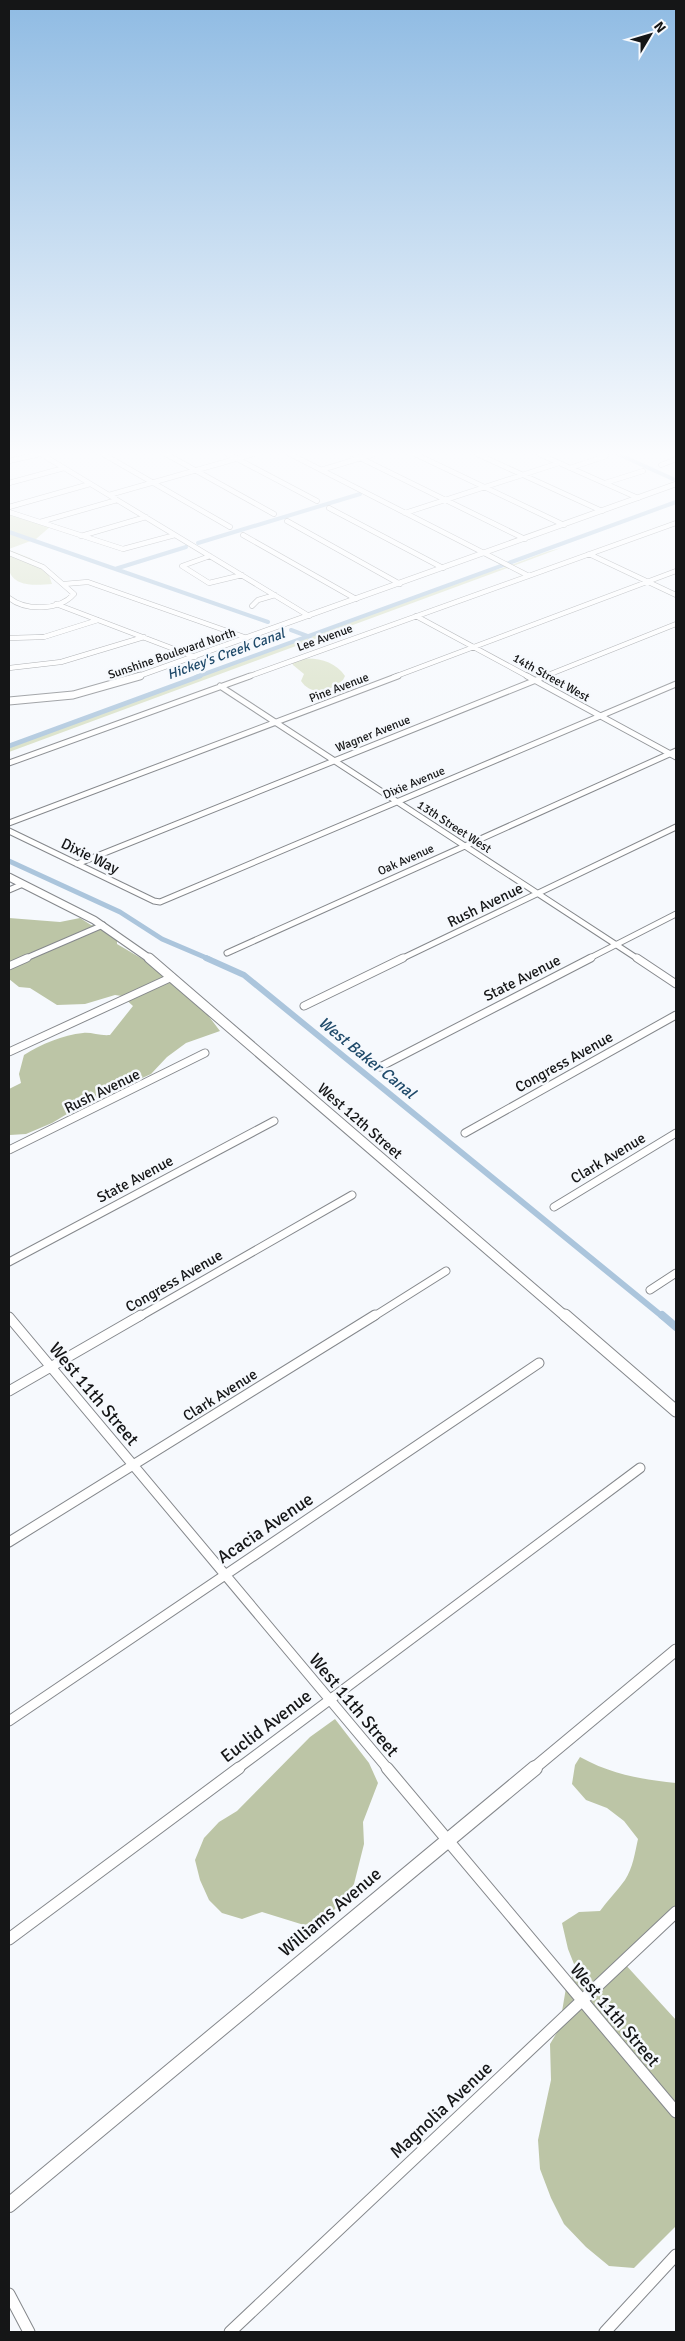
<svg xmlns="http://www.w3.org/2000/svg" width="685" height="2341" viewBox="0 0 685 2341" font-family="Signika,sans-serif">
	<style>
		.green { fill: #d8e0c5 }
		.forest { fill: #bcc5a6 }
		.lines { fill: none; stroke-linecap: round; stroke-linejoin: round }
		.canal-far3 { stroke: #abc5dc; stroke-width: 4 }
		.canal-far2 { stroke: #abc5dc; stroke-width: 5 }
		.canal-far1 { stroke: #abc5dc; stroke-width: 6 }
		.canal { stroke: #abc5dc; stroke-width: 8 }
		.minor-far4-casing { stroke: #85888c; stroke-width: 5.5 }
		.minor-far3-casing { stroke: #85888c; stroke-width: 7 }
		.minor-far2-casing { stroke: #85888c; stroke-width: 9 }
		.minor-far1-casing { stroke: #85888c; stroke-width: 11 }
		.minor-casing { stroke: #85888c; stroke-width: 13 }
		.tertiary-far4-casing { stroke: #85888c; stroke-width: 6 }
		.tertiary-far3-casing { stroke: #85888c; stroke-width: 9 }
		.tertiary-far2-casing { stroke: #85888c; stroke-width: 11 }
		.tertiary-far1-casing { stroke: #85888c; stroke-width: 13 }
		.tertiary-casing { stroke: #85888c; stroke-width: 16 }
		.minor-far4 { stroke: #fff; stroke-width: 4.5 }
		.minor-far3 { stroke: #fff; stroke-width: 5 }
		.minor-far2 { stroke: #fff; stroke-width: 7 }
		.minor-far1 { stroke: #fff; stroke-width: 9 }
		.minor { stroke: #fff; stroke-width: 11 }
		.tertiary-far4 { stroke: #fff; stroke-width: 5 }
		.tertiary-far3 { stroke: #fff; stroke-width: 7 }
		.tertiary-far2 { stroke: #fff; stroke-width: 9 }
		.tertiary-far1 { stroke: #fff; stroke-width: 11 }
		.tertiary { stroke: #fff; stroke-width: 14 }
		.labels { text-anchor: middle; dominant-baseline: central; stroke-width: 5; stroke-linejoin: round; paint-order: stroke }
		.far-street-label { font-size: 12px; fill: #151617; stroke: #f6f9fd }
		.far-water-label { font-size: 14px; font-style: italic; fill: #1f4a6a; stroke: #f6f9fd }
		.street-label { font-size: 15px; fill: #151617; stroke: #f6f9fd }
		.water-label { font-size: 16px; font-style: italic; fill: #1f4a6a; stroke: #f6f9fd }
		.near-street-label { font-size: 18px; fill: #151617; stroke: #f6f9fd }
	</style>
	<rect width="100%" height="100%" fill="#f6f9fd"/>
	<path class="green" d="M 9,513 L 51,526 L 36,539 L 9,549 Z
		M 561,548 L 513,566 L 9,752 L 9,745 L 478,573 C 506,571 533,554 561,548 Z
		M 9,550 L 30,558 L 47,569 L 52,584 C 38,585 14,588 9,570 C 7,564 9,556 9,550 Z
		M 300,659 C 317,657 335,661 345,676 L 343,680 C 330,692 311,696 301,681 L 304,674 L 293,665 L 292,662 Z"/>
	<path class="forest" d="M 9,918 L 60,922 L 80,918 L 91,925 L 100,926 L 117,940 L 117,944 L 151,964 L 204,1010 L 220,1031 L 186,1043 L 167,1057 L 151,1074 L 77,1108 L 52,1123 L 26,1134 L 10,1135 L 9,1089 L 21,1083 L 19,1074 L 24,1055 C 41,1044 63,1035 83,1033 C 91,1032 100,1036 110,1035 L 133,1006 L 122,996 L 115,995 L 85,1004 L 57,1005 L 30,988 L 19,987 L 9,979 Z
		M 335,1719 L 369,1763 L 378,1783 L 363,1822 L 364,1844 L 354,1884 L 341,1903 L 325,1919 L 304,1925 L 262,1912 L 242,1919 L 222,1913 L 209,1900 L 200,1880 L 195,1860 L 204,1838 L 219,1822 L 237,1811 L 310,1737 Z
		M 580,1757 C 613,1775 640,1779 676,1783 L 676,1914 L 624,1963 L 676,2020 L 676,2226 L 634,2268 L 609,2266 L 586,2247 L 564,2224 L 551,2198 L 540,2169 L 538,2140 L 551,2080 L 550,2044 L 559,2029 L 566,1988 L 576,1969 L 568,1949 L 562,1923 L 579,1912 L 600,1911 C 608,1900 617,1891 625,1880 C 633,1868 635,1852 638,1839 L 624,1821 L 607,1808 L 586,1800 L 572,1784 L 575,1765 Z"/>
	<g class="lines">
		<path class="canal-far3" d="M 618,454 L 673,479
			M 9,532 L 268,622
			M 198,543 L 360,494
			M 115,569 L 186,547
			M 291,630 L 310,637
			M 196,677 L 676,502"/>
		<path class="canal-far2" d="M 9,746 L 200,676
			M 9,861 L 120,912 L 162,939 L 209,959"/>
		<path class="canal-far1" d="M 206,958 L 244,975 L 663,1317"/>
		<path class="canal" d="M 662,1315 L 676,1327"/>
		<defs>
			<path id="minor-far4" d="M 41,454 L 309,616
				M 103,454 L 230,527
				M 166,454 L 274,514
				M 228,454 L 317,501
				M 290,454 L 529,576
				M 352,454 L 525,539
				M 415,454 L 564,525
				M 477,454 L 602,511
				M 539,454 L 638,498
				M 9,461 L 40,454
				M 661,465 L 676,459
				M 570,468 L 606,456
				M 321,470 L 374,454
				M 9,483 L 64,468
				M 605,483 L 643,471
				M 109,495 L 253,454
				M 9,507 L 90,484
				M 329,508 L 443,568
				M 9,512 L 123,549 L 175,535
				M 405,513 L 559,463
				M 287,521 L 400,584
				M 40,522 L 117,500
				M 243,535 L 356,599
				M 81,536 L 146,517
				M 9,553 L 43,567 L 74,594 C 59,611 26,611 9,598
				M 589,554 L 676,595
				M 210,556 L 182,566 L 209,583 L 242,575
				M 64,584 L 88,582 L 247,638
				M 56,604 L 195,657
				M 252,606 L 258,600 L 275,595
				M 416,616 L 529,677
				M 9,638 L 44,637 L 98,620
				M 9,668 L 61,662 L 144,637
				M 247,677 L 676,523
				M 394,677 L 676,571
				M 543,677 L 676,624"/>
			<path id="minor-far3" d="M 527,676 L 676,757
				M 220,686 L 638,959
				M 9,763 L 250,676
				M 9,823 L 398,676
				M 9,831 L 154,901 L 160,902 L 676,684
				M 77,864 L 546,676
				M 9,890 L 23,884
				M 227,953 L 676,751
				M 24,959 L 103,925
				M 401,959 L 676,827
				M 588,959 L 676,914"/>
			<path id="minor-far2" d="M 637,958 L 676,984
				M 9,966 L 27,958
				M 304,1006 L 403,958
				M 9,1052 L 172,977
				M 380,1067 L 591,958
				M 465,1133 L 676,1015
				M 9,1150 L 205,1053
				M 554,1207 L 676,1133
				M 9,1262 L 274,1121
				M 650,1290 L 676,1273
				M 139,1317 L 352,1195
				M 373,1317 L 446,1271"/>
			<path id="minor-far1" d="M 9,1317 L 388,1769
				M 9,1391 L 141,1315
				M 9,1542 L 375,1315
				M 9,1721 L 539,1363
				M 237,1769 L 640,1468"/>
			<path id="minor" d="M 387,1768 L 676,2112
				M 9,1939 L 239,1768
				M 9,2294 L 29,2332
				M 230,2332 L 676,1912
				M 605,2332 L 676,2255"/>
			<path id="tertiary-far4" d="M 136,677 L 676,484"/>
			<path id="tertiary-far3" d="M 9,701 L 73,695 L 140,676
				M 9,877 L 94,920 L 150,959"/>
			<path id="tertiary-far2" d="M 149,958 L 566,1317"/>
			<path id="tertiary-far1" d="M 565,1315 L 676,1411
				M 533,1769 L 676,1650"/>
			<path id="tertiary" d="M 9,2205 L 535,1768"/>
		</defs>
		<use href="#minor-far4" class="minor-far4-casing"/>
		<use href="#minor-far3" class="minor-far3-casing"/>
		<use href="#minor-far2" class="minor-far2-casing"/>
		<use href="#minor-far1" class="minor-far1-casing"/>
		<use href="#minor" class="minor-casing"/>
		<use href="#tertiary-far4" class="tertiary-far4-casing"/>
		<use href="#tertiary-far3" class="tertiary-far3-casing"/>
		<use href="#tertiary-far2" class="tertiary-far2-casing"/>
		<use href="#tertiary-far1" class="tertiary-far1-casing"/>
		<use href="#tertiary" class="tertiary-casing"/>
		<use href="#minor-far4" class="minor-far4"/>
		<use href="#minor-far3" class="minor-far3"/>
		<use href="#minor-far2" class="minor-far2"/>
		<use href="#minor-far1" class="minor-far1"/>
		<use href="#minor" class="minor"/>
		<use href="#tertiary-far4" class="tertiary-far4"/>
		<use href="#tertiary-far3" class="tertiary-far3"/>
		<use href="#tertiary-far2" class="tertiary-far2"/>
		<use href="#tertiary-far1" class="tertiary-far1"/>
		<use href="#tertiary" class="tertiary"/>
	</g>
	<linearGradient id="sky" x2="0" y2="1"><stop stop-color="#8fbbe3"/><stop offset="0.58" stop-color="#fbfcfe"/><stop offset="1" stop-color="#fbfcfe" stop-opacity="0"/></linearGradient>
	<rect width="685" height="782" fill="url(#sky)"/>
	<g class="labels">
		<g class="far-street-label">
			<text transform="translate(325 638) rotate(-20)">Lee Avenue</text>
			<text transform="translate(172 654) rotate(-19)">Sunshine Boulevard North</text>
			<text transform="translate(551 678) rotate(29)">14th Street West</text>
			<text transform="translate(339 688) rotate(-21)">Pine Avenue</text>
			<text transform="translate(373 734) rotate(-22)">Wagner Avenue</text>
			<text transform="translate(414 783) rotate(-23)">Dixie Avenue</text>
			<text transform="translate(454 827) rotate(33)">13th Street West</text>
			<text transform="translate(406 860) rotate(-24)">Oak Avenue</text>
		</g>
		<g class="far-water-label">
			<text transform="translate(226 654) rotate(-20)">Hickey's Creek Canal</text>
		</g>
		<g class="street-label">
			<text transform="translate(90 856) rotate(26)">Dixie Way</text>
			<text transform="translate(485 905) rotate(-26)">Rush Avenue</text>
			<text transform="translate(522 978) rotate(-27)">State Avenue</text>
			<text transform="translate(564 1062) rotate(-29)">Congress Avenue</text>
			<text transform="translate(102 1091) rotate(-26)">Rush Avenue</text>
			<text transform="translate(360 1121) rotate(41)">West 12th Street</text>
			<text transform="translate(608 1158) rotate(-31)">Clark Avenue</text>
			<text transform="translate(135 1179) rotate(-28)">State Avenue</text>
			<text transform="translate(174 1281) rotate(-30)">Congress Avenue</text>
			<text transform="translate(220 1395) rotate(-32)">Clark Avenue</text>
		</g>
		<g class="water-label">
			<text transform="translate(367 1058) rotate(39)">West Baker Canal</text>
		</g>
		<g class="near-street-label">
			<text transform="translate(94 1394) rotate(50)">West 11th Street</text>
			<text transform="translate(265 1528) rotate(-34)">Acacia Avenue</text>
			<text transform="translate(354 1705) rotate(50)">West 11th Street</text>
			<text transform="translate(266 1726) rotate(-37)">Euclid Avenue</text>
			<text transform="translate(330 1912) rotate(-40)">Williams Avenue</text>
			<text transform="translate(615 2015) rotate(50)">West 11th Street</text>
			<text transform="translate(441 2110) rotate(-43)">Magnolia Avenue</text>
		</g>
	</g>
	<rect width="685" height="2341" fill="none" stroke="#151617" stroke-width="20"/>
	<g transform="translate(650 35) rotate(52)" stroke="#f6f9fd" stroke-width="4" paint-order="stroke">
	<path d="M0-4L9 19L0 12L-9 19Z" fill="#151617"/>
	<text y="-8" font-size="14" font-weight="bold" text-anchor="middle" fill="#151617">N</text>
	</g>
</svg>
